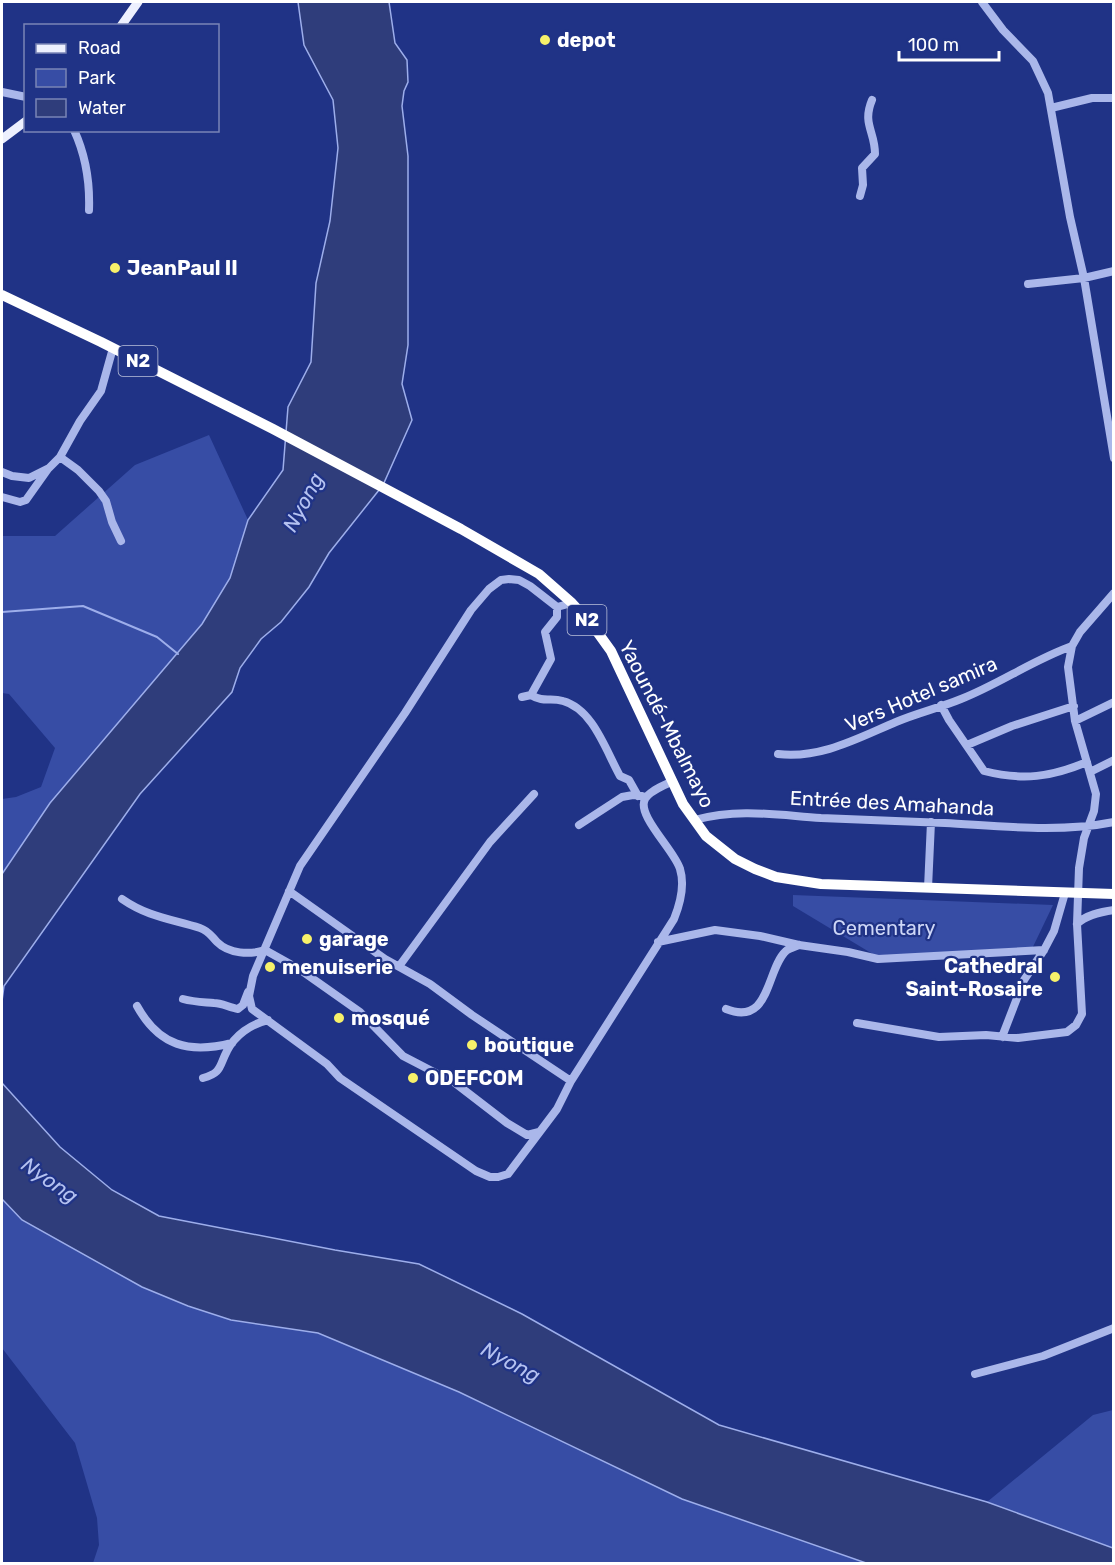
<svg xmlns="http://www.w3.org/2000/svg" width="1115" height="1565" viewBox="0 0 1115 1565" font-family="Rubik,sans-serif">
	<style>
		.green { fill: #374da5 }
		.water { fill: #2f3d7b; stroke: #9daeeb; stroke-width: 1.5 }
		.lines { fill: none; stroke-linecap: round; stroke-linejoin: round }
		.stream { stroke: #9daeeb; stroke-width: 2 }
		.minor { stroke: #aab7ea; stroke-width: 8 }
		.major { stroke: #edf0fe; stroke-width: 9 }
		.highway { stroke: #fff; stroke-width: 10 }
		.poi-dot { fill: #f7f16a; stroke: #203386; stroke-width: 2 }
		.labels { text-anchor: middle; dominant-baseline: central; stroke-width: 4.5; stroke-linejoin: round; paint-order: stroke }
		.shield { fill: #203386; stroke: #bcc2db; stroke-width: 1.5 }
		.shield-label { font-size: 18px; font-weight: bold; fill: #fff }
		.poi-label { font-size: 20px; font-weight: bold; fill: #fff; stroke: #203386; text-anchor: start }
		.street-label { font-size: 20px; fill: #fff; stroke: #203386 }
		.park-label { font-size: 20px; fill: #ced7f7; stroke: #203386 }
		.water-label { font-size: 21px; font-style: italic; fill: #b5c2f1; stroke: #203386 }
	</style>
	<rect width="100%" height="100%" fill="#203386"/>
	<path class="green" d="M 209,435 L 248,520 L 230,578 L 202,624 L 50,803 L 2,874 L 2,799 L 16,797 L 41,787 L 55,748 L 9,694 L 2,693 L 2,536 L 55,536 L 135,465 Z
		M 793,895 L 1053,905 L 1030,953 L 876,956 L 793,906 Z
		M 2,1199 L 22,1220 L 142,1287 L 188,1306 L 231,1320 L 318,1333 L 459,1392 L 682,1499 L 866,1563 L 93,1563 L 99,1545 L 97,1518 L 75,1443 L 2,1348 Z
		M 1113,1410 L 1113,1548 L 987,1502 L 1093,1415 Z"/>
	<path class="water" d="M 298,2 L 389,2 L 395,43 L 407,60 L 408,82 L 404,91 L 402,106 L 408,156 L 408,345 L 402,384 L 412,420 L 383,485 L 329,553 L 309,587 L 281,622 L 261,639 L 240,668 L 232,692 L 140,794 L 4,986 L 2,1001 L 2,874 L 50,803 L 202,624 L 230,578 L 248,520 L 283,470 L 288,407 L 311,362 L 316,283 L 330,221 L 338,148 L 333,100 L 304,45 Z
		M 2,1079 L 2,1083 L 60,1147 L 112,1190 L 159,1216 L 335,1250 L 419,1264 L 522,1314 L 719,1425 L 987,1502 L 1113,1548 L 1113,1563 L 866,1563 L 682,1499 L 459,1392 L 318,1333 L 231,1320 L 188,1306 L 142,1287 L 22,1220 L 2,1199 Z"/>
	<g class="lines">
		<path class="stream" d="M 2,612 L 83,606 L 157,637 L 178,654"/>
		<path class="minor" d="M 982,2 L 1003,30 L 1033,61 L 1048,93 L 1070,217 L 1084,278 L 1114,458
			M 2,92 L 26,97
			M 1051,108 L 1092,98 L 1114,98
			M 74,130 C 86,156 90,182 89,210
			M 860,196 L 863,185 L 862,168 L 875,154 C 875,131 862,124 872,100
			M 1028,284 L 1084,278 L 1114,271
			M 60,457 L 78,470 L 99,491 L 106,501 L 112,522 L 121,541
			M 2,472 L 12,476 L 29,478 L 49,468 L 60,457 L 80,421 L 101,391 L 113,348
			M 2,497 L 20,502 L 26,500 L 48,469
			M 572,603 L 557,607 L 530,586 L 519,580 L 509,579 L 501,580 L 489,589 L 471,610 L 405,713 L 300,866 L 253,976 L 249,996 L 252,1009 L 327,1064 L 340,1078 L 476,1171 L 490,1177 L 498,1177 L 508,1174 L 557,1109 L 571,1081 L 674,919 C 680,904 685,885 680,869 C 675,851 636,815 645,799 C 649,791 664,786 672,781
			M 531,695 C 544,703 550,697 563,701 C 593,709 606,751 620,776 L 629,780 L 638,796
			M 522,697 L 531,695 L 551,659 L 545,632 L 557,617 L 557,607
			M 941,705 L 949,720 L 984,771 C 1023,781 1051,777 1087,762
			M 1075,721 L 1114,702
			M 967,745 L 1012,726 L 1074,706
			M 778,754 C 821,759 858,738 896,722 C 917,713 939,708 961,699 C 999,684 1033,660 1072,646
			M 1090,772 L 1114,760
			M 694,820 C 740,808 776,815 821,818 C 862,820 904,821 945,823 C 1000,826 1059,833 1114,822
			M 579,825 L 622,797 L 633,795 L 642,796
			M 928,888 L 931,822
			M 289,891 L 385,959 L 430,984 L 472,1015 L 571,1081
			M 122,899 C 148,917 171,919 200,928 C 209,931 211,936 217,942 C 229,954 250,955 265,950 L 299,969 L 360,1012 L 403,1056 L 455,1083 L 507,1123 L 527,1135 L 539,1132
			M 1077,924 C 1086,915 1100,912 1114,910
			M 658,942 L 715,930 L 760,936 L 799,945 L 848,952 L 878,959 L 1044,950
			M 400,965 L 490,842 L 534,794
			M 183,999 C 194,1002 203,1002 214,1003 C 222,1003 230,1008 238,1009 L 243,1005 L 248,992
			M 137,1006 C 159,1046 189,1054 232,1043
			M 726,1009 C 771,1027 766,969 786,951 C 789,948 795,947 799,945
			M 857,1023 L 939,1037 L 986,1035 L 1018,1038 L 1067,1032 L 1076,1025 L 1082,1014 L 1077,924 L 1079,868 L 1084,838 L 1094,811 L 1096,794 L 1075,721 L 1068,667 L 1072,646 L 1080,632 L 1114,593
			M 1002,1037 L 1024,980 L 1044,950 L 1054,931 L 1065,893
			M 203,1078 C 222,1073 219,1066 227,1051 C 235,1035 251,1024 268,1020
			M 975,1374 L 1043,1356 L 1114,1328"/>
		<path class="major" d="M 121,26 L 138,2
			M 2,139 L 26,121"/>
		<path class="highway" d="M 2,295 L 101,342 L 273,429 L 461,529 L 539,574 L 572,603 L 593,626 L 611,651 L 683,804 L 706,836 L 735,859 L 755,869 L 776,877 L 821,884 L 1114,894"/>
	</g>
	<g class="poi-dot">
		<circle cx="545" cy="40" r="6"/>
		<circle cx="115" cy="268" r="6"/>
		<circle cx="307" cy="939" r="6"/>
		<circle cx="270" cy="967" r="6"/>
		<circle cx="1055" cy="977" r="6"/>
		<circle cx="339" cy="1018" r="6"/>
		<circle cx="472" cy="1045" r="6"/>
		<circle cx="413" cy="1078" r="6"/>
	</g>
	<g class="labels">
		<g class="shield">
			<rect x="118.5" y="346" width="39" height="30" rx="4.5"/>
			<rect x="567.5" y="605" width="39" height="30" rx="4.5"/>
		</g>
		<g class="shield-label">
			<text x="138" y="361">N2</text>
			<text x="587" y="620">N2</text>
		</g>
		<g class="poi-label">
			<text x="557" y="40">depot</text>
			<text x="127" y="268">JeanPaul II</text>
			<text x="319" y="939">garage</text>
			<text x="1043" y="966" text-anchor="end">Cathedral<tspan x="1043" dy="23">Saint-Rosaire</tspan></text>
			<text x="282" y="967">menuiserie</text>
			<text x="351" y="1018">mosqué</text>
			<text x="484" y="1045">boutique</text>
			<text x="425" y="1078">ODEFCOM</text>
		</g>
		<g class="street-label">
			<text transform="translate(921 694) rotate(-23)">Vers Hotel samira</text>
			<text transform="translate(667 724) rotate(63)">Yaoundé-Mbalmayo</text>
			<text transform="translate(892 803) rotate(3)">Entrée des Amahanda</text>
		</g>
		<g class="park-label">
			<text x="884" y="928">Cementary</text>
		</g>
		<g class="water-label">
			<text transform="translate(303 502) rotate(-62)">Nyong</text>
			<text transform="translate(50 1180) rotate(35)">Nyong</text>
			<text transform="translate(511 1362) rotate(28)">Nyong</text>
		</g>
	</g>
	<rect width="1115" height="1565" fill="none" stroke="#ffffff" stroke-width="6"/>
	<rect x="24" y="24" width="195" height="108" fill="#203386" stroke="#7985b6" stroke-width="1.5"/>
	<rect x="36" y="44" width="30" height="9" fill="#edf0fe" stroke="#7985b6" stroke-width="1.5"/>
	<text x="78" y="54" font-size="18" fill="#ffffff">Road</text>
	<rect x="36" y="69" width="30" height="18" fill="#374da5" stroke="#7985b6" stroke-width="1.5"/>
	<text x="78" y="84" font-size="18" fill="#ffffff">Park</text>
	<rect x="36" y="99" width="30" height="18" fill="#2f3d7b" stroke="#7985b6" stroke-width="1.5"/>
	<text x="78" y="114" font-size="18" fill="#ffffff">Water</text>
	<path d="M899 51v9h100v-9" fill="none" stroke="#ffffff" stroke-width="3"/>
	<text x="908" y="51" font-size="18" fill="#ffffff" stroke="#203386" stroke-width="4.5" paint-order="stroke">100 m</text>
</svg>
